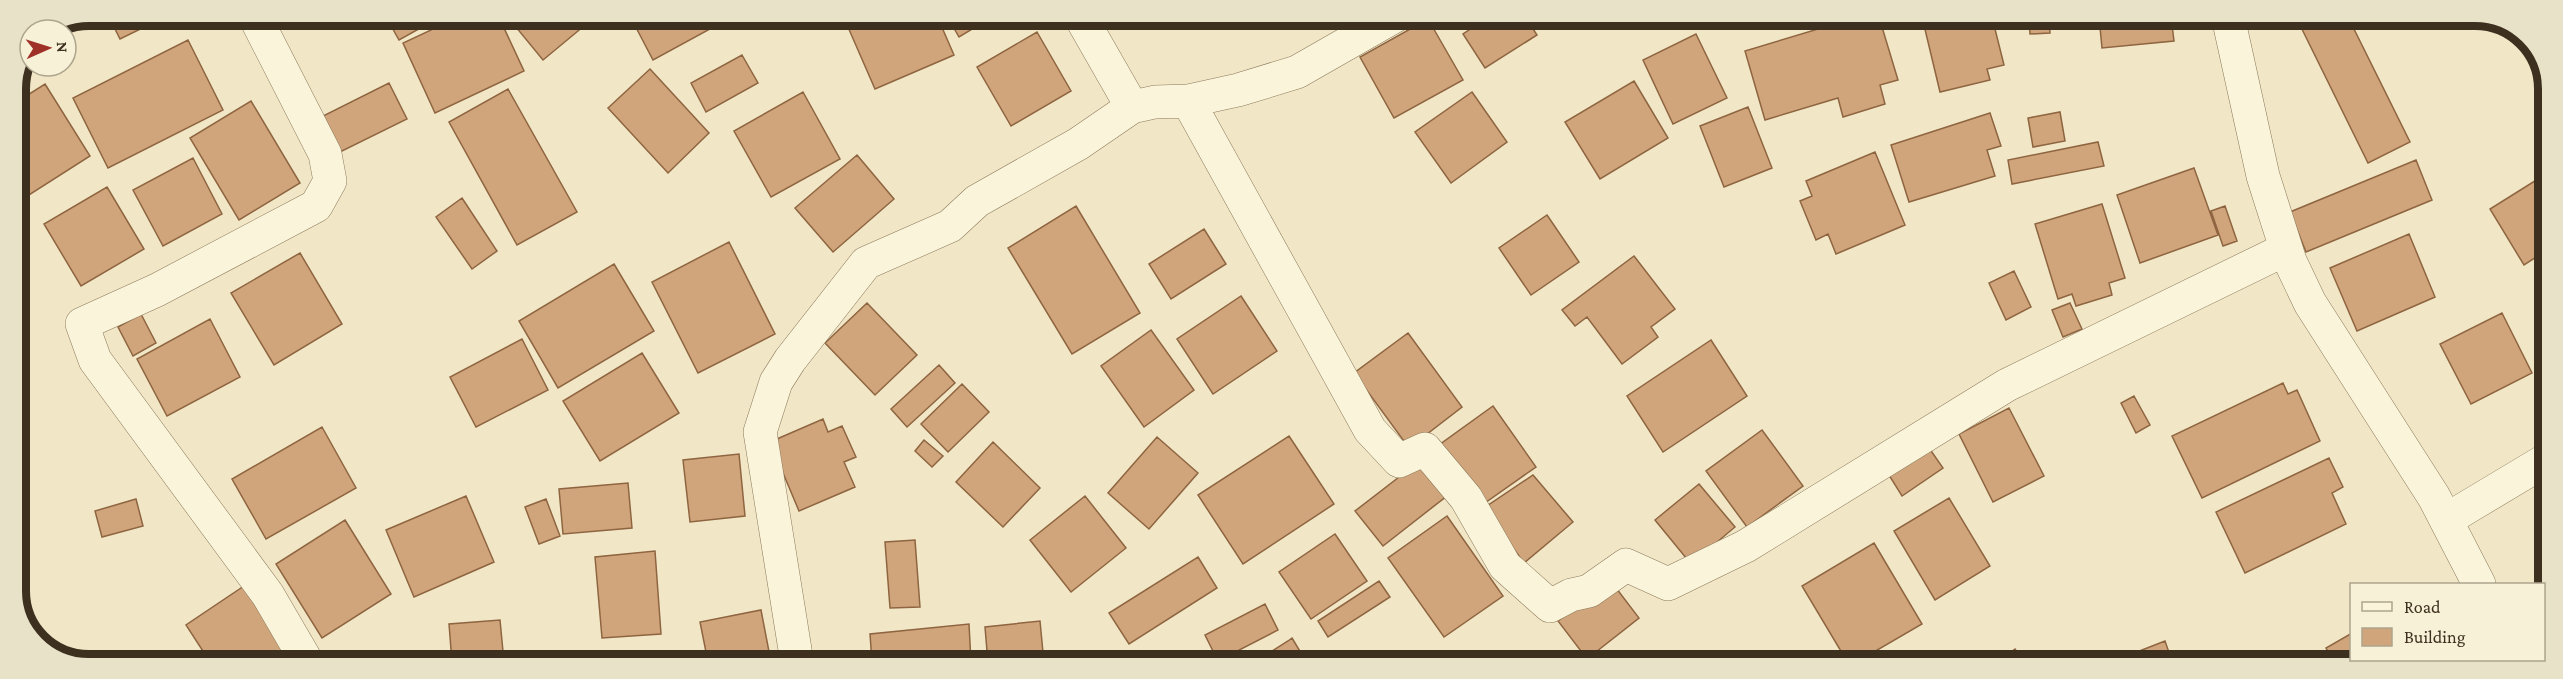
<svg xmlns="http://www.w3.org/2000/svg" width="2563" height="679" viewBox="0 0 2563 679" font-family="'Crimson Pro',serif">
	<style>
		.building { fill: #d0a57b; stroke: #8e6540; stroke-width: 1.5 }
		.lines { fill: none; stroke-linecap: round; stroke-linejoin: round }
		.street-casing { stroke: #8d7a5b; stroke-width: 34 }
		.street { stroke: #faf4db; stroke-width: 33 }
		.rim { fill: none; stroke: #3d301f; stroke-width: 8 }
	</style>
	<rect width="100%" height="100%" fill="#f1e7c7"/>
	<path class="building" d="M 108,15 L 169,15 L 120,39 Z
		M 385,15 L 444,15 L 399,40 Z
		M 463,15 L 498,15 L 524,71 L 435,113 L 403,43 Z
		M 506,15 L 596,16 L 543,60 Z
		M 630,16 L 717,16 L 721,23 L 653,60 Z
		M 849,16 L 937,16 L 954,55 L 875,89 L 844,18 Z
		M 947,16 L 994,16 L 959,37 Z
		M 1490,16 L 1525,16 L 1537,35 L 1485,68 L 1463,34 Z
		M 1858,17 L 1879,17 L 1898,80 L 1880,85 L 1885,104 L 1843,117 L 1838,98 L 1765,120 L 1745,51 Z
		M 1941,17 L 1992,17 L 2004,65 L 1987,69 L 1990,80 L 1940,92 L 1923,21 Z
		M 2029,17 L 2049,17 L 2050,33 L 2030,34 Z
		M 2099,17 L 2171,17 L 2174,41 L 2102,48 Z
		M 2296,17 L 2348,17 L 2410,142 L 2368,163 Z
		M 1428,19 L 1463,80 L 1394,118 L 1360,57 Z
		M 1037,32 L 1071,91 L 1011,126 L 977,67 Z
		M 1696,34 L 1727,98 L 1673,124 L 1643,60 Z
		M 188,40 L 223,110 L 108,168 L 73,98 Z
		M 742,55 L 758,83 L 706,112 L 691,83 Z
		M 650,69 L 709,133 L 668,173 L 608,108 Z
		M 1634,81 L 1668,138 L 1600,179 L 1565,122 Z
		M 389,83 L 407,119 L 340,152 L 323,116 Z
		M 45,84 L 90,156 L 29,195 L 15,173 L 15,103 Z
		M 508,89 L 577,212 L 517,245 L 449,122 Z
		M 803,92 L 840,159 L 771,197 L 734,131 Z
		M 1472,92 L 1507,142 L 1451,183 L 1415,132 Z
		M 251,101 L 300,183 L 239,220 L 190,138 Z
		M 1748,107 L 1772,168 L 1724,187 L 1700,126 Z
		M 2060,112 L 2065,141 L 2033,147 L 2028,118 Z
		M 1990,113 L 2001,146 L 1987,150 L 1995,176 L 1909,202 L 1891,145 Z
		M 2098,142 L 2104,166 L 2012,184 L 2008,160 Z
		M 1875,152 L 1905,225 L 1836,254 L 1828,234 L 1816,240 L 1800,201 L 1812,196 L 1806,181 Z
		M 857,155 L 894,199 L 833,252 L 795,208 Z
		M 193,158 L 222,214 L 163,246 L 133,190 Z
		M 2416,160 L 2432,200 L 2306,252 L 2290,212 Z
		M 2194,168 L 2218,235 L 2140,263 L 2117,195 Z
		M 2546,174 L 2547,250 L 2524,265 L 2490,209 Z
		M 107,187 L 144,249 L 81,286 L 44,224 Z
		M 462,198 L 497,251 L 472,269 L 436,217 Z
		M 2102,204 L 2125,278 L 2109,283 L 2112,295 L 2076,306 L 2072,294 L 2058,299 L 2035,224 Z
		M 1076,206 L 1140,313 L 1072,354 L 1008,248 Z
		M 2225,206 L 2237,241 L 2223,246 L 2211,211 Z
		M 1547,215 L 1579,262 L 1531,295 L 1499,248 Z
		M 1204,229 L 1226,264 L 1171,299 L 1149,264 Z
		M 2409,234 L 2435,297 L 2357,331 L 2330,268 Z
		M 729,242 L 775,334 L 698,373 L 652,282 Z
		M 300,253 L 342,324 L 274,365 L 231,293 Z
		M 1634,256 L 1675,309 L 1651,327 L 1658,337 L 1622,364 L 1587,317 L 1575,326 L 1562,310 Z
		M 614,264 L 654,331 L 558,388 L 519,321 Z
		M 2014,271 L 2031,307 L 2006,320 L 1989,283 Z
		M 1241,296 L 1277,351 L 1213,394 L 1177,339 Z
		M 867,303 L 917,355 L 875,395 L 825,343 Z
		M 2070,303 L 2082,329 L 2063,337 L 2052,310 Z
		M 2502,313 L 2532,373 L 2471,404 L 2440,344 Z
		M 141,314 L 156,343 L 133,356 L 118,327 Z
		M 210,319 L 240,377 L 167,416 L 137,359 Z
		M 1151,330 L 1194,390 L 1144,427 L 1101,366 Z
		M 1408,333 L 1462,407 L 1409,448 L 1354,373 Z
		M 522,339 L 548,390 L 476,427 L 450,377 Z
		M 1711,340 L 1747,396 L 1663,452 L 1627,396 Z
		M 642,353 L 679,413 L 600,461 L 563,401 Z
		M 939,365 L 955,383 L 907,427 L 891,409 Z
		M 2283,383 L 2288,394 L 2297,390 L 2320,441 L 2202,498 L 2172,436 Z
		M 962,384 L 989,412 L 948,452 L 921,424 Z
		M 2134,396 L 2150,425 L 2136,433 L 2121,403 Z
		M 1493,406 L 1536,467 L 1482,505 L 1439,445 Z
		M 2009,408 L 2044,476 L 1993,502 L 1959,434 Z
		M 823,419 L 828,432 L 842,426 L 856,457 L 844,462 L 855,487 L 799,511 L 770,442 Z
		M 322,427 L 356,488 L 266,539 L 232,479 Z
		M 1762,430 L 1803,486 L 1747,527 L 1706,471 Z
		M 1289,436 L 1334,504 L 1243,564 L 1198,495 Z
		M 1157,437 L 1198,473 L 1149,529 L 1108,493 Z
		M 924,440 L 943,456 L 932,467 L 915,451 Z
		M 993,442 L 1040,488 L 1003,527 L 956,482 Z
		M 1927,445 L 1943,468 L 1902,496 L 1887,472 Z
		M 739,454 L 745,516 L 690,522 L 683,460 Z
		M 1425,457 L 1452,492 L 1383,546 L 1355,511 Z
		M 2329,458 L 2343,487 L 2332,493 L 2346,524 L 2245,573 L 2216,512 Z
		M 1533,475 L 1573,522 L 1524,563 L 1484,508 Z
		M 628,483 L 632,528 L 563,534 L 559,489 Z
		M 1699,484 L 1735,527 L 1691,564 L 1655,520 Z
		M 466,496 L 494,562 L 414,597 L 386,530 Z
		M 1085,496 L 1126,548 L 1071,592 L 1030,540 Z
		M 1949,498 L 1990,566 L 1935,600 L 1894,531 Z
		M 136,499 L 143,526 L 102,537 L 95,511 Z
		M 546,499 L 560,536 L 539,544 L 525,507 Z
		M 1447,516 L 1503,596 L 1444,637 L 1388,558 Z
		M 345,520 L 391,594 L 322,638 L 276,564 Z
		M 1335,534 L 1367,581 L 1311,619 L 1279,572 Z
		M 915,540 L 920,607 L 890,608 L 885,542 Z
		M 1874,543 L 1922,624 L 1855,663 L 1848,663 L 1802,586 Z
		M 655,551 L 661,634 L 602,638 L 595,557 Z
		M 1198,557 L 1217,588 L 1129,644 L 1109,613 Z
		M 1610,580 L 1639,618 L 1587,659 L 1558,621 Z
		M 1379,581 L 1390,597 L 1328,637 L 1318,621 Z
		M 244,586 L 294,662 L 210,662 L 186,625 Z
		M 1265,604 L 1278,630 L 1218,661 L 1205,635 Z
		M 761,610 L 771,662 L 708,662 L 700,622 Z
		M 500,620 L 504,662 L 452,662 L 449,624 Z
		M 1040,621 L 1044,663 L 988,663 L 985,627 Z
		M 969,624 L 971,662 L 872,662 L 870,634 Z
		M 2352,633 L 2352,660 L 2367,660 L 2369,664 L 2335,664 L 2326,648 Z
		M 1292,638 L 1307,663 L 1253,663 L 1288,641 Z
		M 2165,641 L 2173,664 L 2106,664 Z
		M 2015,649 L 2025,664 L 1995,664 Z
		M 1552,651 L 1562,663 L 1539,663 Z"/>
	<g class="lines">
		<defs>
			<path id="street" d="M 254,15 L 325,154 L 330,181 L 316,206 L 157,290 L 82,324 L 95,360 L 268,595 L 307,662
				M 1080,16 L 1132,107
				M 2228,17 L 2263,176 L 2290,261 L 2310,303 L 2434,497 L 2479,584
				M 1188,101 L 1370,430 L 1399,461 L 1425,449 L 1466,498 L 1505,566 L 1550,606 L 1571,595 L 1589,591 L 1626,565 L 1668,584 L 1746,546 L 2007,385 L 2286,249
				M 2446,520 L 2546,460
				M 797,662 L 760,432 L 776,382 L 790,360 L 866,263 L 950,226 L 977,201 L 1078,144 L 1132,107 L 1155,102 L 1188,101 L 1238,90 L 1297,72 L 1395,16"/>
		</defs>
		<use href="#street" class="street-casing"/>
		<use href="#street" class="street"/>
	</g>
	<path d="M0 0H2563V679H0ZM89 26H2475A63 63 0 0 1 2538 89V591A63 63 0 0 1 2475 654H89A63 63 0 0 1 26 591V89A63 63 0 0 1 89 26Z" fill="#e8e2c8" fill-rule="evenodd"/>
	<path class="rim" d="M89 26H2475A63 63 0 0 1 2538 89V591A63 63 0 0 1 2475 654H89A63 63 0 0 1 26 591V89A63 63 0 0 1 89 26Z"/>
	<rect x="2350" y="583" width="195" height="78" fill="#f7f1d7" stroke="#ada48d" stroke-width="1.5"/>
	<rect x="2362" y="602" width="30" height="9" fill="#faf4db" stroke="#ada48d" stroke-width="1.5"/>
	<text x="2404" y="613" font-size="18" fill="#3d301f">Road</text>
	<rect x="2362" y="628" width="30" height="18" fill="#d0a57b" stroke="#ada48d" stroke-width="1.5"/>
	<text x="2404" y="643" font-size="18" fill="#3d301f">Building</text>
	<g transform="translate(48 48) rotate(87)"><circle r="28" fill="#f7f1d7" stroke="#ada48d" stroke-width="1.5"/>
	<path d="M0-4.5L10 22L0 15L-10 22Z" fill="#9f3128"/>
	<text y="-9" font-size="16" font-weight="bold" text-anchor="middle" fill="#3d301f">N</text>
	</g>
</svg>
